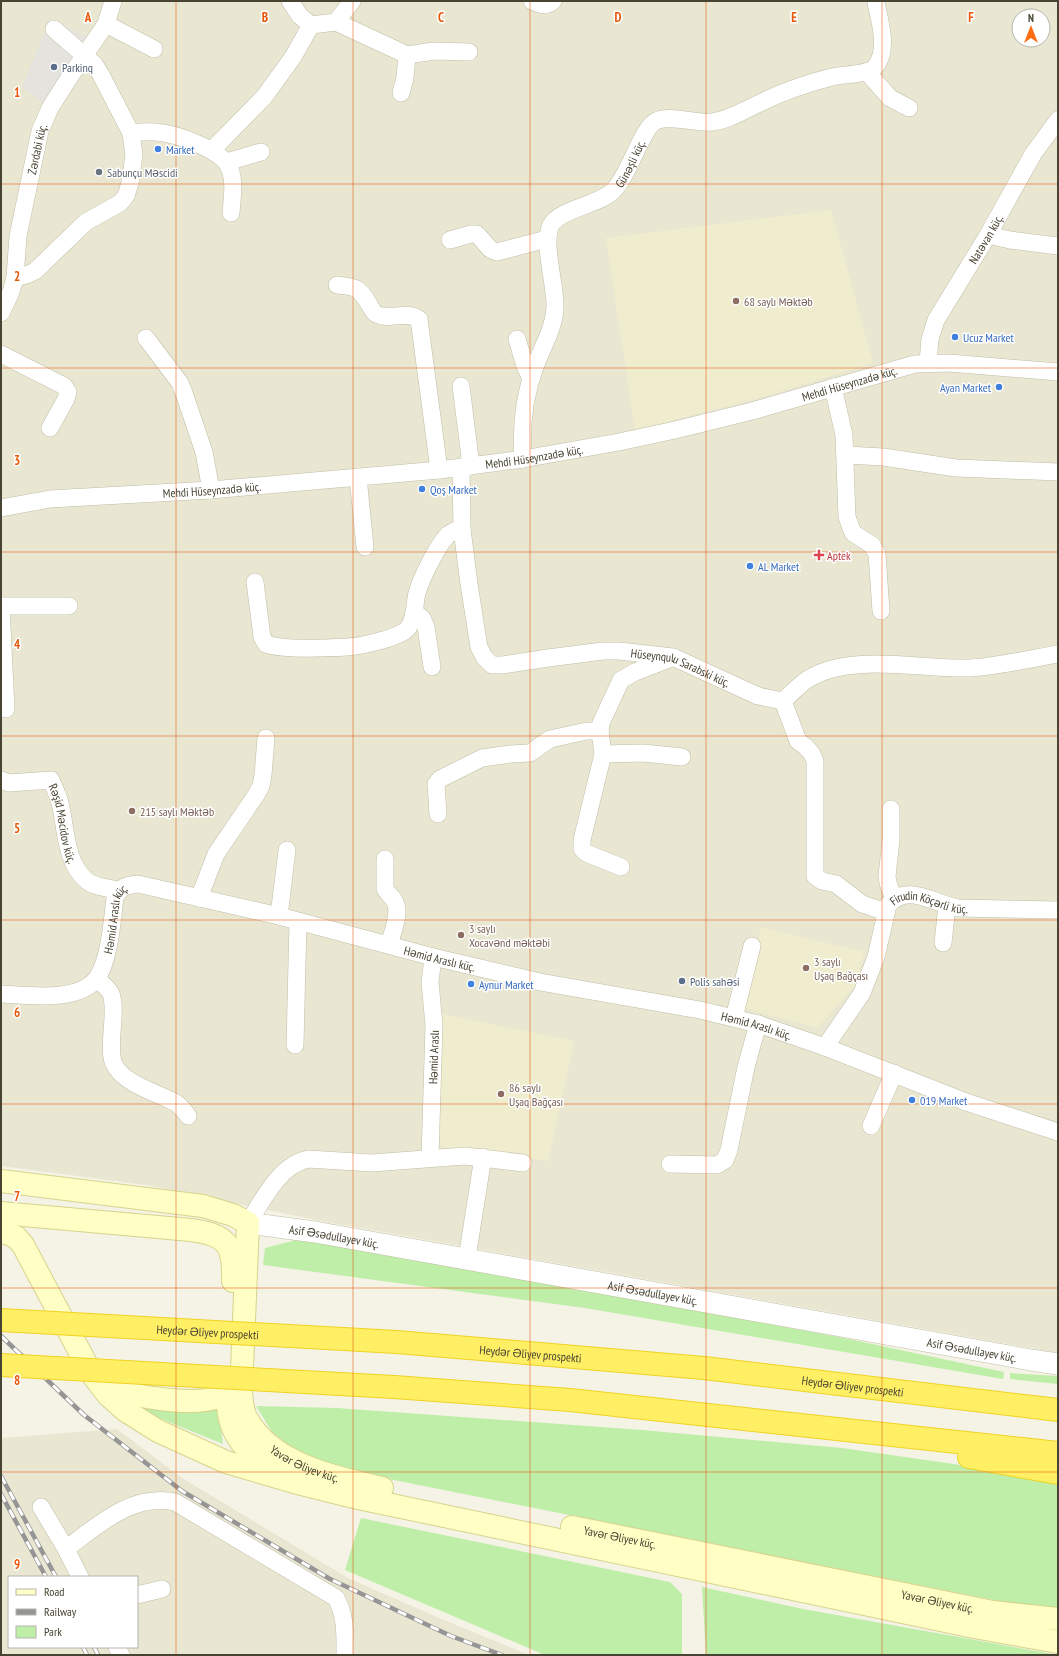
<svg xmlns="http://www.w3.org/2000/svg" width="1059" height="1656" viewBox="0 0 1059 1656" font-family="'PT Sans Narrow',sans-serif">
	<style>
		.residential { fill: #e9e7d2; fill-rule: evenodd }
		.education { fill: #efedcd }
		.green { fill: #beeea8 }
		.parking { fill: #e4e3dd }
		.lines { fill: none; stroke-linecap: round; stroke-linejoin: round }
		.minor-casing { stroke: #c1bea6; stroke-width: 18 }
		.tertiary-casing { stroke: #c1bea6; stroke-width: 22 }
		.secondary-casing { stroke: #d6d48d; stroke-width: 24 }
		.motorway-casing { stroke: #efd324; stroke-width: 24 }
		.minor { stroke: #fff; stroke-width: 17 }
		.tertiary { stroke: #fff; stroke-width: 21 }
		.secondary { stroke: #fffec4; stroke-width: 22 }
		.motorway { stroke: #ffef65; stroke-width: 22 }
		.rail-casing { stroke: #959595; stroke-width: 4.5 }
		.rail { stroke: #fff; stroke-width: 3; stroke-dasharray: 9; stroke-linecap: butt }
		.motorway-bridge-casing { stroke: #efd324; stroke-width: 24; stroke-linecap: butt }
		.motorway-bridge { stroke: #ffef65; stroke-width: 22 }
		.grid { fill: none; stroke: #e8590c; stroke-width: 1; stroke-opacity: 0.55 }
		.service-dot { fill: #5c6f8a; stroke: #fff; stroke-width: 1.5 }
		.shop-dot { fill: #3f7fe0; stroke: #fff; stroke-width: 1.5 }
		.worship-dot { fill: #6b7280; stroke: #fff; stroke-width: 1.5 }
		.education-dot { fill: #8d6e63; stroke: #fff; stroke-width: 1.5 }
		.health-dot { fill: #e0444e; stroke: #fff; stroke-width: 1.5 }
		.labels { text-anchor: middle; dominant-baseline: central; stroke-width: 3; stroke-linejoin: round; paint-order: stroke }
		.service-label { font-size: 12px; fill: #4e5e75; stroke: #fff; text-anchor: start }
		.shop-label { font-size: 12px; fill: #366cbe; stroke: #fff; text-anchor: start }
		.street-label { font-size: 12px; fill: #474433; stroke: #fff }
		.worship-label { font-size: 12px; fill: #5b616d; stroke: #fff; text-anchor: start }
		.education-label { font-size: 12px; fill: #785e54; stroke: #fff; text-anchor: start }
		.health-label { font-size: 12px; fill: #be3a42; stroke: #fff; text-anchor: start }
		.grid-label { font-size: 13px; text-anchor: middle; font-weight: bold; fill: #e8590c; stroke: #fff; stroke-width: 3; stroke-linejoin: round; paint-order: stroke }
	</style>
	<rect width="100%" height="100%" fill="#f4f3e5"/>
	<path class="residential" d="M 1,1 L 1058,1 L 1058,1353 L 321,1221 L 146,1185 L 1,1166 ZM 1019,16 L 1043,16 L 1043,40 L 1019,40 Z
		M 117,1429 L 182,1478 L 348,1578 L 439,1618 L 529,1655 L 1,1655 L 1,1438 ZM 9,1577 L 137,1577 L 137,1647 L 9,1647 Z"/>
	<path class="education" d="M 831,210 L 873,363 L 759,398 L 635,430 L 606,238 Z
		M 761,927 L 864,952 L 857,984 L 817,1028 L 741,1007 Z
		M 442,1014 L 574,1041 L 548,1161 L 440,1147 Z"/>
	<path class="green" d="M 304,1238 L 844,1338 L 1004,1372 L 1003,1379 L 585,1308 L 263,1265 L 265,1248 Z
		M 1010,1373 L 1058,1376 L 1058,1384 L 1010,1379 Z
		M 136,1405 L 218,1408 L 223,1444 L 154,1416 Z
		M 256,1406 L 337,1408 L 642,1430 L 842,1448 L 1058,1479 L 1058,1609 L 1004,1602 L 339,1469 L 296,1451 L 272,1432 Z
		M 361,1518 L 670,1582 L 682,1594 L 682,1655 L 545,1655 L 345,1570 Z
		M 702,1587 L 803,1609 L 1058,1655 L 706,1655 Z"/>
	<path class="parking" d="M 50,19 L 95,41 L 50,108 L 22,87 Z"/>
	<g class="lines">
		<defs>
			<g id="minor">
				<path d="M 290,1 L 300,16 L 311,25 L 336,22 L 407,55 L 434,51 L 469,52"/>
				<path d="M 532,1 C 540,5 546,7 553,1"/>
				<path d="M 336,22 L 352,1"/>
				<path d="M 106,24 L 154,49"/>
				<path d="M 867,72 L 890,98 L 909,108"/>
				<path d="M 401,93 L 405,78 L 407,55"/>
				<path d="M 131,133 C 139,132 147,131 155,132 C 175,133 223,150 230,169 C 235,183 232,199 231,213"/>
				<path d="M 212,150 L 264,97 L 293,57 L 311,25"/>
				<path d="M 227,162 L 261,152"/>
				<path d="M 988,235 L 1010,240 L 1058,246"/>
				<path d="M 450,240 L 471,234 L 477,234 L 490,249 L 497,252 L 547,239"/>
				<path d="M 15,278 L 29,274 L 35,271 L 86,222 L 120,203 L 126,196 L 130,183 L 134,155 L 131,133 L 101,75 L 95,65 L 54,29"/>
				<path d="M 337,285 C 356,287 359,287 369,304 C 371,308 373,312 376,314 C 390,321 406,310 419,319 L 439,470"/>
				<path id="s1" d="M 1,313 L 11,292 L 15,278 L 18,236 L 40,131 L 50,108 L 69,78 L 106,24 L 113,1"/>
				<path d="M 146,338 L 180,383 L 184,393 L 204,452 L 211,490"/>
				<path d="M 517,339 L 525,366 L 531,379"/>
				<path d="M 1,354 L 64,386 L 68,392 L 66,399 L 50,428"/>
				<path id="s2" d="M 928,363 L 930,339 L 936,320 L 988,235 L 1033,154 L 1058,120"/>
				<path d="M 461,386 L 471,466"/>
				<path d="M 833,387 L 844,435 L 847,517 L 853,533 L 872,545 L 877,554 L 881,611"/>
				<path d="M 846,455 L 883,457 L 956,468 L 1058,472"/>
				<path id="s3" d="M 523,459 C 521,429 524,396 535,367 C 542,347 554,329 555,308 C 556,285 542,244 551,225 C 558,210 598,205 613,191 C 629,176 642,127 656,121 C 671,114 695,124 712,122 C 729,120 744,110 760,103 C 782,92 808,83 832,77 C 843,74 868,75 875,67 C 889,51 880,21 876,3"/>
				<path id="s4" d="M 461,468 L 462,529 L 469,584 L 479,647 L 484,657 L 492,665 L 503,665 L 548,658 L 603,651 L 619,651 L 673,657 L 758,696 L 783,701 C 791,694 799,685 808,679 C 852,652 921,670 971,668 C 1000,666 1029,659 1058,654"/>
				<path d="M 358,477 L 365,547"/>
				<path id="s5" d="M 1,508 L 50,499 L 211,490 L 439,470 L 523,459 L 619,442 L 675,430 L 752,411 L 915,364 L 949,363 L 1058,372"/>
				<path d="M 255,582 L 262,637 L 266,644 C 282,650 329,648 348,647 C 361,646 400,638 408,628 C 416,618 414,605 417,593 C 421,579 436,548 446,537 C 450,532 456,530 462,529"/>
				<path d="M 1,606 L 6,709"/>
				<path d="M 1,606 L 69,606"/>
				<path d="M 414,612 L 422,618 L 426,627 L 432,667"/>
				<path d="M 783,701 L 798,741 L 806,747 L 812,754 L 815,761 L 815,876 L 822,881 L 836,884 L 862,904 L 886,912"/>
				<path d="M 600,731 L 603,754 L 582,840 L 582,849 L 586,853 L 621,867"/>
				<path d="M 603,754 L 643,753 L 682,757"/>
				<path id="s6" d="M 1,780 L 9,783 L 51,780 C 54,787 58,795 60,803 C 66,827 65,862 86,880 C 94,887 108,888 118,890"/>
				<path d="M 891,809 L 891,840 L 887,876 L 888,883 L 894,899"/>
				<path d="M 438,814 L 436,784 L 440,779 L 482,758 L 511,754 L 530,753 L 550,739 L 587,731 L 600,731 L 601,723 L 621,680 L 635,672 L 669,659"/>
				<path d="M 385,859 L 385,889 C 388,894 393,897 395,902 C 401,914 392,933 389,945"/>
				<path d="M 199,898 L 216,854 L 256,795 L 261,786 L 263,775 L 266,738"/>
				<path d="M 279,916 L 287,850"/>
				<path d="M 943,943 L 947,906"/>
				<path d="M 97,979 C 101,983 107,987 110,992 C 119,1007 106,1047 114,1064 C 123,1084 158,1093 176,1103 C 181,1106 184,1111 188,1116"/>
				<path id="s7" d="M 1,994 C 27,995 79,1003 97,978 C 110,958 112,921 115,898 C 120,887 126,885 138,884 L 279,916 L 433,957 L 540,982 L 700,1010 L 758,1024 L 825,1047 L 966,1102 L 1058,1132"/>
				<path d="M 734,1018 L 752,946"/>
				<path d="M 295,1045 L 298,922"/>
				<path id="s8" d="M 825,1047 L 862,993 L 876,957 L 888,905 C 908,882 934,904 958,908 L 1058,910"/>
				<path d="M 871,1126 L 894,1073"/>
				<path id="s9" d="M 430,1158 L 434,1025 L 430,982 L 433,957"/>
				<path d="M 670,1164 L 717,1165 L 725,1160 L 729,1150 L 746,1067 L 758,1024"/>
				<path d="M 248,1223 C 263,1200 279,1165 308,1159 L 372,1163 L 465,1156 L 523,1163"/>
				<path d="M 467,1258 L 483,1157"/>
				<path d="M 41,1507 L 66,1549 L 80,1577"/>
				<path d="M 66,1549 C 98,1525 132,1493 175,1502 L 336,1598 C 346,1616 345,1635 345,1655"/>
				<path d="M 137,1595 L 162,1589"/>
				<path d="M 117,1647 L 121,1655"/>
			</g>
			<g id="tertiary">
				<path id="s10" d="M 248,1223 L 315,1232 L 1031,1360 L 1058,1364"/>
			</g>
			<g id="secondary">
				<path d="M 1,1181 L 203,1206 L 233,1215 L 248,1223"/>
				<path d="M 1,1213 L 191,1230 C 228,1235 234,1245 233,1281"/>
				<path id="s11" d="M 248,1223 L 241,1393 C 242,1402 242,1411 247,1419 C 271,1464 336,1478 382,1488"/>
				<path d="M 1,1231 L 16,1237 L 23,1245 L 91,1373 L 108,1395 L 126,1411 L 158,1431 L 226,1462 L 294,1482 L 358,1498 L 974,1627 L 1058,1642"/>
				<path d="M 101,1384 C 125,1396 189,1406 215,1398 C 224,1396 231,1389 237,1382"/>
				<path d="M 228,1400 C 227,1434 248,1454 275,1470"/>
				<path id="s12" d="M 572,1527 L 993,1612 L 1058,1619"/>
			</g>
			<g id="motorway">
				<path id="s13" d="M 397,1342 L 704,1368 L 1058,1410"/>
				<path d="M 394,1387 L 570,1400 L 1058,1453"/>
				<path d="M 969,1457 L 1058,1473"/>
			</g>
		</defs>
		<use href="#minor" class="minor-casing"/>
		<use href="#tertiary" class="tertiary-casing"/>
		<use href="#secondary" class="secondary-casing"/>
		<use href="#motorway" class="motorway-casing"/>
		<use href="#minor" class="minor"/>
		<use href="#tertiary" class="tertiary"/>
		<use href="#secondary" class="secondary"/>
		<use href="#motorway" class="motorway"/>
		<defs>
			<path id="rail" d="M 1,1336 L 84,1415 L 182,1491 L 330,1579 L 451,1636 L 502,1655
				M 1,1476 L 56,1577
				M 1,1494 L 46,1577
				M 83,1647 L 87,1655
				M 94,1647 L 98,1655"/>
		</defs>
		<use href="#rail" class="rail-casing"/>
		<use href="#rail" class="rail"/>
		<defs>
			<g id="motorway-bridge">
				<path id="s14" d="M 1,1320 L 397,1342"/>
				<path d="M 1,1365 L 394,1387"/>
			</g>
		</defs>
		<use href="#motorway-bridge" class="motorway-bridge-casing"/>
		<use href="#motorway-bridge" class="motorway-bridge"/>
	</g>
	<path class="grid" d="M 176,1 L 176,1655M 353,1 L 353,1655M 530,1 L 530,1655M 706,1 L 706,1655M 882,1 L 882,1655M 1,184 L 1058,184M 1,368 L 1058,368M 1,552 L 1058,552M 1,736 L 1058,736M 1,920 L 1058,920M 1,1104 L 1058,1104M 1,1288 L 1058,1288M 1,1472 L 1058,1472"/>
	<g class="service-dot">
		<circle cx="54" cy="67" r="4"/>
		<circle cx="682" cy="981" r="4"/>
	</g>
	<g class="shop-dot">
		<circle cx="158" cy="149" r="4"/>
		<circle cx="955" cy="337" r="4"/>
		<circle cx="999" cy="387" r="4"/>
		<circle cx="422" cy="489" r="4"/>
		<circle cx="750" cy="566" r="4"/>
		<circle cx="471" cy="984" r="4"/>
		<circle cx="912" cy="1100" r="4"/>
	</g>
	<circle class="worship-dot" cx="99" cy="172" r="4"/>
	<g class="education-dot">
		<circle cx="736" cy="301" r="4"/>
		<circle cx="132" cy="811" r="4"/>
		<circle cx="461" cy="935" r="4"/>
		<circle cx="806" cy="968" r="4"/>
		<circle cx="501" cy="1094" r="4"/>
	</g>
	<path class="health-dot" d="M817 549h4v4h4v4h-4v4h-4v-4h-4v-4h4z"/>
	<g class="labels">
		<g class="service-label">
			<text x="62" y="67">Parkinq</text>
			<text x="690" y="981">Polis sahəsi</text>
		</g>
		<g class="shop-label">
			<text x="166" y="149">Market</text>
			<text x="963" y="337">Ucuz Market</text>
			<text x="991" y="387" text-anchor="end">Ayan Market</text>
			<text x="430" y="489">Qoş Market</text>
			<text x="758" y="566">AL Market</text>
			<text x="479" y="984">Aynur Market</text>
			<text x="920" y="1100">019 Market</text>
		</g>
		<g class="street-label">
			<text stroke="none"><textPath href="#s1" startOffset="169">Zərdabi küç.</textPath></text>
			<text stroke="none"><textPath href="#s3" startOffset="344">Günəşli küç.</textPath></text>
			<text stroke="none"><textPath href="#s2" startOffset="139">Natəvan küç.</textPath></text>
			<text stroke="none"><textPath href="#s5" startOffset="860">Mehdi Hüseynzadə küç.</textPath></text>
			<text stroke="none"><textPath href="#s5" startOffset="536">Mehdi Hüseynzadə küç.</textPath></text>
			<text stroke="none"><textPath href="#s5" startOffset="212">Mehdi Hüseynzadə küç.</textPath></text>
			<text stroke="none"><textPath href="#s4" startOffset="395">Hüseynqulu Sarabski küç.</textPath></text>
			<text stroke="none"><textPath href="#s6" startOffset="96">Rəşid Məcidov küç.</textPath></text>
			<text stroke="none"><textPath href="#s8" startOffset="202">Firudin Köçərli küç.</textPath></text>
			<text stroke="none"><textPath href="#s7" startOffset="164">Həmid Araslı küç.</textPath></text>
			<text stroke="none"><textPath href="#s7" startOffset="523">Həmid Araslı küç.</textPath></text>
			<text stroke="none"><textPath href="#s7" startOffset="847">Həmid Araslı küç.</textPath></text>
			<text stroke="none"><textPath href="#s9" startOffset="101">Həmid Araslı</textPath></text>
			<text stroke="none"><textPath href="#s10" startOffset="87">Asif Əsədullayev küç.</textPath></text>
			<text stroke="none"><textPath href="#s10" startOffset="411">Asif Əsədullayev küç.</textPath></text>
			<text stroke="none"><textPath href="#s14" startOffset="207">Heydər Əliyev prospekti</textPath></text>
			<text stroke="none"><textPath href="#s10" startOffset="735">Asif Əsədullayev küç.</textPath></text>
			<text stroke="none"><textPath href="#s13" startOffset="134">Heydər Əliyev prospekti</textPath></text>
			<text stroke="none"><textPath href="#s13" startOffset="458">Heydər Əliyev prospekti</textPath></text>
			<text stroke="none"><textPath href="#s11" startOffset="272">Yavər Əliyev küç.</textPath></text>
			<text stroke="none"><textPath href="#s12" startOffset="49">Yavər Əliyev küç.</textPath></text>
			<text stroke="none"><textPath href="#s12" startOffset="373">Yavər Əliyev küç.</textPath></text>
		</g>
		<g class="worship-label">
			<text x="107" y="172">Sabunçu Məscidi</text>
		</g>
		<g class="education-label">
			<text x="744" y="301">68 saylı Məktəb</text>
			<text x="140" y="811">215 saylı Məktəb</text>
			<text x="469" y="928">3 saylı<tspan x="469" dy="14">Xocavənd məktəbi</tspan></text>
			<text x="814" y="961">3 saylı<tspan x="814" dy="14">Uşaq Bağçası</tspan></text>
			<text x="509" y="1087">86 saylı<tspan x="509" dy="14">Uşaq Bağçası</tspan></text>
		</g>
		<g class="health-label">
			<text x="827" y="555">Aptek</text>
		</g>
	</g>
	<g class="grid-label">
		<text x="88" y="22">A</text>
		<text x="265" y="22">B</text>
		<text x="441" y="22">C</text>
		<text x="618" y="22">D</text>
		<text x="794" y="22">E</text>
		<text x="971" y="22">F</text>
		<text x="17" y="97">1</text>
		<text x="17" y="281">2</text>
		<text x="17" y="465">3</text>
		<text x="17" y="649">4</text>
		<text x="17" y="833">5</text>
		<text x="17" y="1017">6</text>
		<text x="17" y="1201">7</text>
		<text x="17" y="1385">8</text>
		<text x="17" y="1569">9</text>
	</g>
	<rect width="1059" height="1656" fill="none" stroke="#474433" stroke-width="4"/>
	<rect x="8" y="1576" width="130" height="72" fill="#ffffff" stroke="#b5b4ad"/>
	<rect x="16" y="1589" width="20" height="6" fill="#fffec4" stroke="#b5b4ad"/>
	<text x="44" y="1596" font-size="12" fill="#474433">Road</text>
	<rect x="16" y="1609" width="20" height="6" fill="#959595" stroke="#b5b4ad"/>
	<text x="44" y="1616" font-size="12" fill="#474433">Railway</text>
	<rect x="16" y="1626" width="20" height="12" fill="#beeea8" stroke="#b5b4ad"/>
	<text x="44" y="1636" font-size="12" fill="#474433">Park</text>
	<g transform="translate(1031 28)"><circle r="19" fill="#ffffff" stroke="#b5b4ad"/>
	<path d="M0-3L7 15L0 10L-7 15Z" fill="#ff6c11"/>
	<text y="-6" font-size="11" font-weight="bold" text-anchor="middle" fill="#474433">N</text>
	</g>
</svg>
